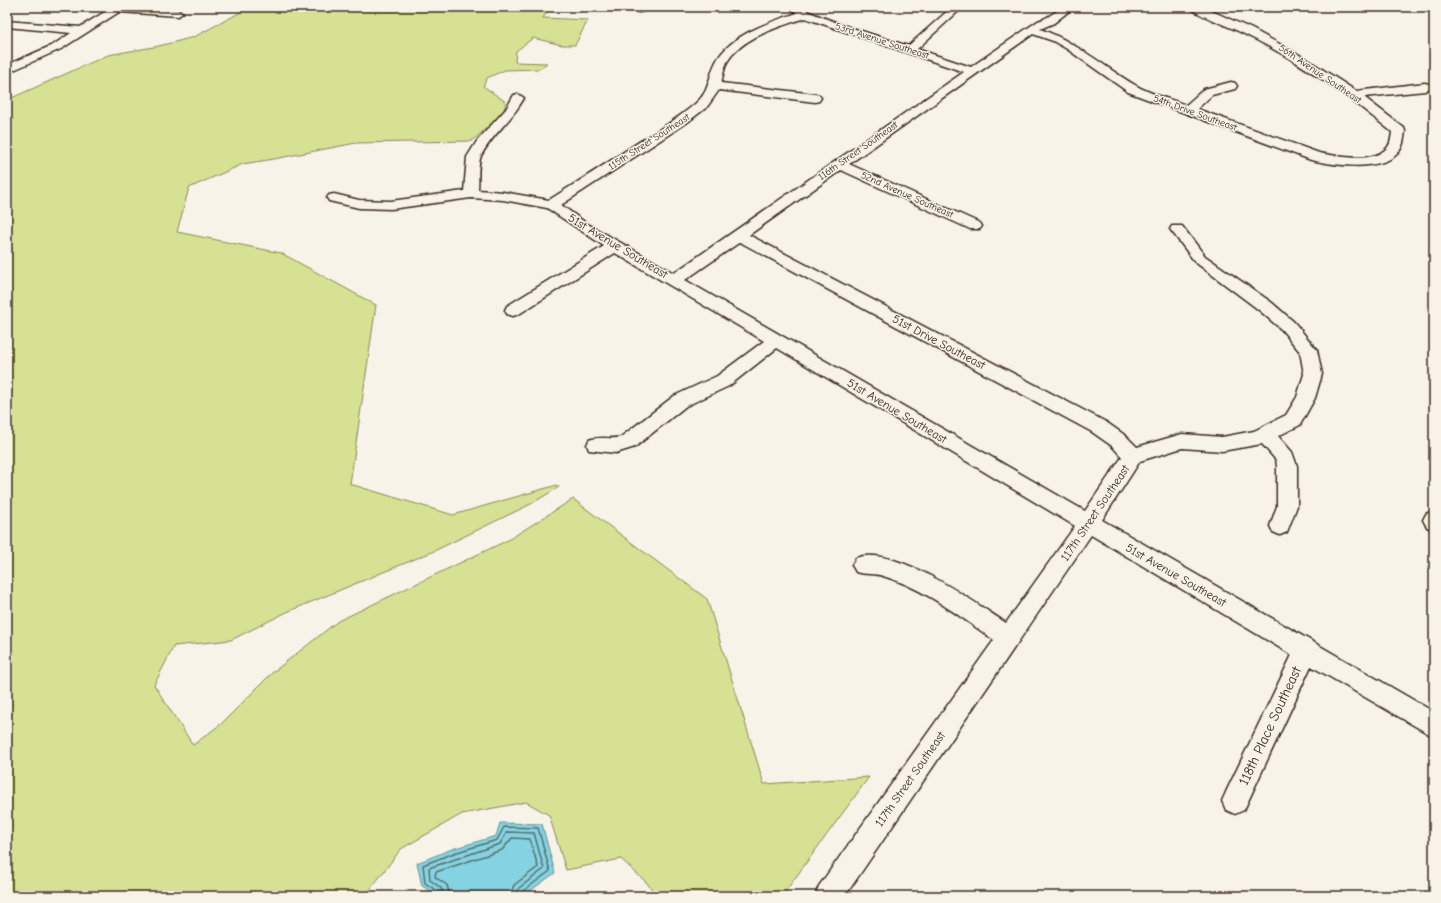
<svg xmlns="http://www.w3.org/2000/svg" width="1441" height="903" viewBox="0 0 1441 903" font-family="'Comic Neue',sans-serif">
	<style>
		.green { fill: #d6e194; stroke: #888659 }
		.water { fill: #84d3e2; stroke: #678f94 }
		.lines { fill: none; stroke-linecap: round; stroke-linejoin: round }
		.shore { stroke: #586e6c; stroke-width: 1.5 }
		.minor-casing { stroke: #3b2a1e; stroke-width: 3 }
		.minor { fill: #f7f3e8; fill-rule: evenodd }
		.labels { text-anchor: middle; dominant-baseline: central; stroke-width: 3; stroke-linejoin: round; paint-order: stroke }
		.far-street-label { font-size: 10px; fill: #3b2a1e; stroke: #f7f3e8 }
		.street-label { font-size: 12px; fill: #3b2a1e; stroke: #f7f3e8 }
		.near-street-label { font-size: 14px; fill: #3b2a1e; stroke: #f7f3e8 }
	</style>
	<rect width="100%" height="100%" fill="#f7f3e8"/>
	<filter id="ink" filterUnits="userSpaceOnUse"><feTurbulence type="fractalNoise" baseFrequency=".025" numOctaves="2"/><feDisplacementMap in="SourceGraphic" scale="8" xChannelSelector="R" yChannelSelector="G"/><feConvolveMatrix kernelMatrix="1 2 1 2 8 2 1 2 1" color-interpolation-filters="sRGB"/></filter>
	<g filter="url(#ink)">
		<path class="green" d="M 247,7 L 550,7 L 543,18 L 588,20 L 575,45 L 562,45 L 533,38 L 516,51 L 515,62 L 547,63 L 540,69 L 505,70 L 487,78 L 483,86 L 506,102 L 503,113 L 472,141 L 356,143 L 274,159 L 243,164 L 189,188 L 177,232 L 281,253 L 376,305 L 350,484 L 453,515 L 557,485 L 559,487 L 531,504 L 432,552 L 287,612 L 231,640 L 174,646 L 154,685 L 193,745 L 221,724 L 272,673 L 338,621 L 508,540 L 573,499 L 707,599 L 764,784 L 869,777 L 782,896 L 657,896 L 647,883 L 621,859 L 566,870 L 549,815 L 526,802 L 462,814 L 401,849 L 365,896 L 7,896 L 7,100 L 108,55 L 159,46 L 194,37 L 243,11 Z"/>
		<path class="water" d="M 500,823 L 542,824 L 555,873 L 523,896 L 438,896 L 422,886 L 417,863 L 452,849 L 496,836 Z"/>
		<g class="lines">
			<path class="shore" d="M 439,896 L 437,891 L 425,883 L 423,865 L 454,853 L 497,840 L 504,827 L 538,828 L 550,871 L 523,891 L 522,896
				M 444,896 L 441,888 L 430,880 L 429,868 L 500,844 L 507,832 L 534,833 L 544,869 L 519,888 L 516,896
				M 450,896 L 447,885 L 435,877 L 436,872 L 502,850 L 512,838 L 530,839 L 538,867 L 514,885 L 510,896"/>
			<defs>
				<path id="minor" d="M 113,7 L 178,10 L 183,13 L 178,16 L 119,12 L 61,49 L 7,73 L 7,65 L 53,45 L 71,33 L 7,27 L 7,21 L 80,27 Z
					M 635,7 L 652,7 L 651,9 L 639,12 L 635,11 L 634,9 Z
					M 790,7 L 802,7 L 809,12 L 843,25 L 908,46 L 952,7 L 963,7 L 917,49 L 971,67 L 1038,21 C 1055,16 1055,7 1074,7 L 1054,23 L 1040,29 C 1076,42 1103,66 1135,85 C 1150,94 1170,99 1186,105 L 1204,89 L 1231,82 L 1235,83 L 1237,86 L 1235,89 L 1212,95 L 1197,109 L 1319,153 C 1338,156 1370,164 1386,149 C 1391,145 1391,138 1392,132 C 1345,93 1294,57 1238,31 C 1228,26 1193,13 1189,7 L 1203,7 L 1252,29 L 1305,58 L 1356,91 L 1425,83 L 1429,84 L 1431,87 L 1425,91 L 1364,97 L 1404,128 L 1405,131 C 1404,139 1403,148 1397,154 C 1379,172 1333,165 1311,160 L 1128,92 L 1067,49 L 1053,41 L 1033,34 L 849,164 L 980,223 L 982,226 L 980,229 L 970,229 L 841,170 L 749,235 L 1106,422 L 1126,436 L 1137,447 L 1182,434 L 1222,437 L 1254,431 L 1286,415 L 1297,397 L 1304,374 L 1300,352 L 1282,330 L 1259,310 L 1195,262 L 1170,229 L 1172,226 L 1182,226 L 1205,256 L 1271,302 L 1294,322 L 1317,350 L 1322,374 L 1315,398 L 1300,425 L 1278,436 L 1292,452 L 1297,466 L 1297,506 L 1287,532 L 1280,535 L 1273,532 L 1270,526 L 1277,506 L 1277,466 L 1276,460 L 1262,444 L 1222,451 L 1182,448 L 1140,461 L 1102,520 L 1434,712 L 1434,737 L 1311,666 L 1244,810 L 1235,814 L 1226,810 L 1222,801 L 1226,792 L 1292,655 L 1091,535 L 845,896 L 815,896 L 819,886 L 994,640 C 959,616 924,588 883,576 C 874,573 865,575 856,572 L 852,565 L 856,558 C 894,544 974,602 1006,623 L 1075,526 L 777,348 L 729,386 L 686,406 L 635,447 L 616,453 L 589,450 L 587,445 L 589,440 C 600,436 611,440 621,437 L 674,396 L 717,376 L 764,341 L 615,253 L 519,314 L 513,316 L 507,314 L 505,310 L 507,306 L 604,246 L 547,208 L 503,200 L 471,198 L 391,209 L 359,208 L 329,201 L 327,198 L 329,195 L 334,194 L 359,200 L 391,201 L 464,191 L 467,157 L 477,141 L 506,109 L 514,95 L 518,94 L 524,98 C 513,119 490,137 481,156 C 477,165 479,180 478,190 L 503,192 L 549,200 C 578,182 607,163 636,144 C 657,131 678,119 696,103 C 709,92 708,80 714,66 C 727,35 768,23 797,13 ZM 805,18 L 964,72 L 674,273 L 586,223 L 561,205 L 685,124 L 707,107 L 719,90 L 815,102 L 819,101 L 821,98 L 819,95 L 815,94 L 721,83 C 723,76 724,68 727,62 C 742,37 779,27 805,18 ZM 740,242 L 1092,432 L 1112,446 L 1122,457 L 1085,511 L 685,280 Z
					M 1433,511 L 1434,512 L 1434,530 L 1427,527 L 1423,520 L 1426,514 Z"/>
			</defs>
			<use href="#minor" class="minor-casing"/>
			<use href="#minor" class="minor"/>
		</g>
	</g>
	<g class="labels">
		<g class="far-street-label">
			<text transform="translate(882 41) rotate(18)">53rd Avenue Southeast</text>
			<text transform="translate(1320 74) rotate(34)">56th Avenue Southeast</text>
			<text transform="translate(1195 113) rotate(20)">54th Drive Southeast</text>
			<text transform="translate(649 142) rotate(-33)">115th Street Southeast</text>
			<text transform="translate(858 151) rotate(-35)">116th Street Southeast</text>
			<text transform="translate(907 195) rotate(24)">52nd Avenue Southeast</text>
		</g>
		<g class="street-label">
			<text transform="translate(618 246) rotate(31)">51st Avenue Southeast</text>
			<text transform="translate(939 342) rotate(28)">51st Drive Southeast</text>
			<text transform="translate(897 411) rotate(31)">51st Avenue Southeast</text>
			<text transform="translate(1095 513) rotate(-56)">117th Street Southeast</text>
			<text transform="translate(1176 575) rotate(30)">51st Avenue Southeast</text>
			<text transform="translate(910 779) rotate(-55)">117th Street Southeast</text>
		</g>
		<g class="near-street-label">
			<text transform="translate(1270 726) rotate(-65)">118th Place Southeast</text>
		</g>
	</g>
	<rect width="1441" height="903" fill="none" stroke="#f7f3e8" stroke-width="24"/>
	<rect x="12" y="12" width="1417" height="879" fill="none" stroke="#3b2a1e" stroke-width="1.5" filter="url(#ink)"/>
</svg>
